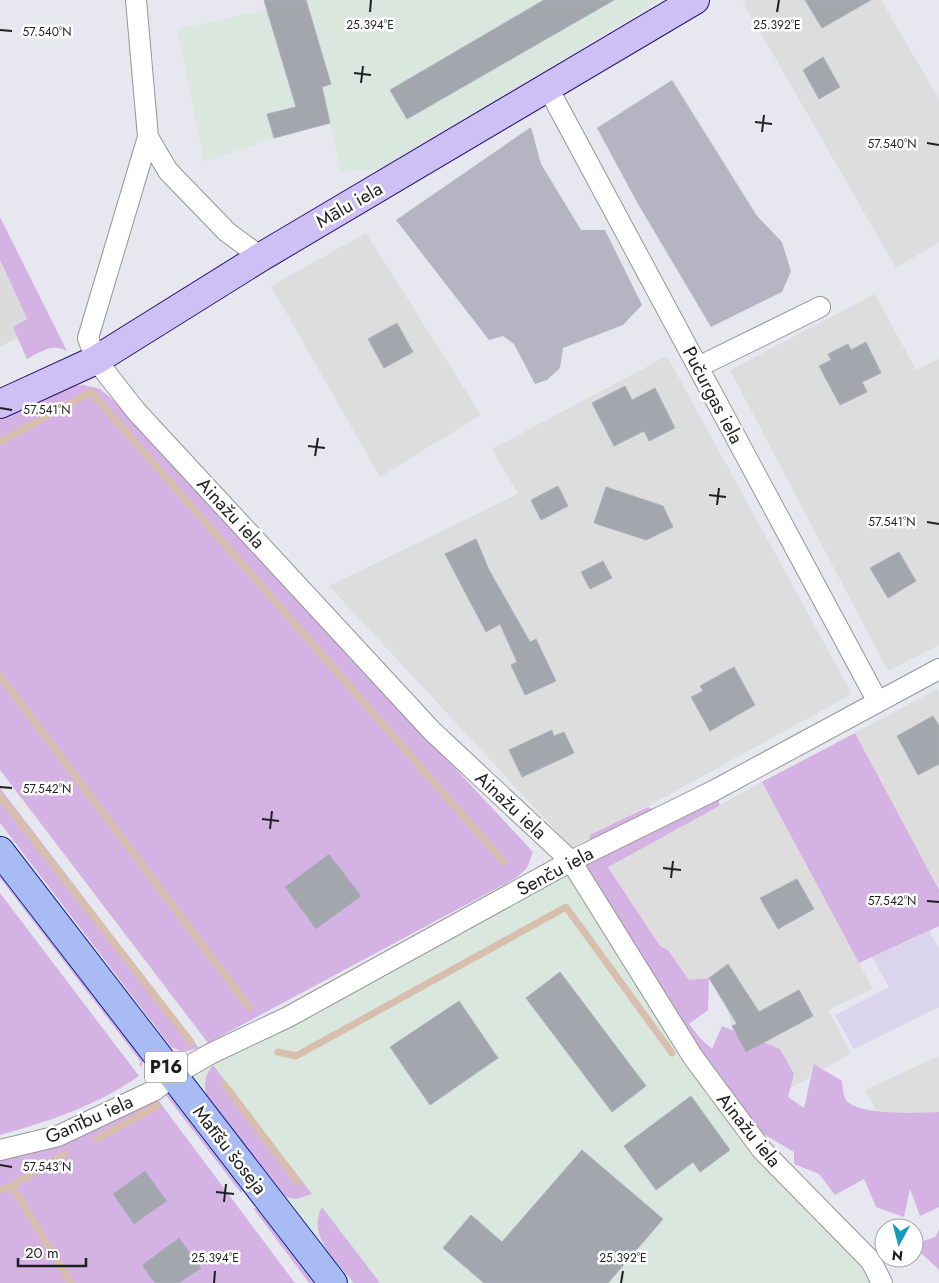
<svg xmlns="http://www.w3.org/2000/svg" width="939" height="1283" viewBox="0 0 939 1283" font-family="Jost,sans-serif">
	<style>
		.residential { fill: #ddd }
		.industrial { fill: #d9e7df }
		.construction { fill: #b6b3c3 }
		.farmland { fill: #dad4ec }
		.grass { fill: #d5b2e4 }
		.parking { fill: #dbdbdb }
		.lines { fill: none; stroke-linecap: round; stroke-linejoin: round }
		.stream { stroke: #d8beac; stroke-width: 7 }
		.building { fill: #a3a7ad; stroke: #aab2bf }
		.street-casing { stroke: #969696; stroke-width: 22 }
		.secondary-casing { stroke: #2b106d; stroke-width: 30 }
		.primary-casing { stroke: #0f228c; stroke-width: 30 }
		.street { stroke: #fff; stroke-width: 20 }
		.secondary { stroke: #ccc0f4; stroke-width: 28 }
		.primary { stroke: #a8bbf3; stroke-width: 28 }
		.ticks { fill: none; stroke: #1f1f1f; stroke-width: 2 }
		.labels { text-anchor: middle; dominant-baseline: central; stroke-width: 5; stroke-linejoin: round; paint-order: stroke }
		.shield { fill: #fff; stroke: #626262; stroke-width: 1 }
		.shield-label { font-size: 18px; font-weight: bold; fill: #1f1f1f }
		.street-label { font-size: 19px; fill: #1f1f1f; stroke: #fff }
		.ticks-label { font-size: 12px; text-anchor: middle; fill: #1f1f1f; stroke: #fff; stroke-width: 5; stroke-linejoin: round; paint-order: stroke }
	</style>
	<rect width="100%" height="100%" fill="#e7e8ef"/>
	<path class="residential" d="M 746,0 L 881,0 L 939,99 L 939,242 L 896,268 L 743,2 Z
		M 366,233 L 481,415 L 380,477 L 271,286 Z
		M 875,294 L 916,370 L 939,359 L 939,645 L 888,671 L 730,370 Z
		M 667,356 L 852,694 L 572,848 L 329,586 L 518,494 L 492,449 Z
		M 937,689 L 939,693 L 939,890 L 855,733 Z
		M 762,782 L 873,989 L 828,1010 L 851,1053 L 774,1098 L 732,1026 L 727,1006 L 709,978 L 689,980 L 668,950 L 660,946 L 608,866 Z
		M 939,1056 L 939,1153 L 909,1169 L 865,1090 Z"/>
	<path class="industrial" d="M 264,0 L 660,0 L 385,169 L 341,171 L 330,123 L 274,138 L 204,162 L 177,29 L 267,10 Z
		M 571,861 L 693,1057 L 882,1283 L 333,1283 L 173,1076 Z"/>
	<path class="construction" d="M 672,80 L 757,216 L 782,242 L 791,271 L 782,292 L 711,327 L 638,204 L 597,128 Z
		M 531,127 L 541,164 L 581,230 L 605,230 L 642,305 L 623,325 L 563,348 L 560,368 L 547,380 L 535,384 L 514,344 L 503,336 L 489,340 L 396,220 Z"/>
	<path class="farmland" d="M 929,931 L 939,949 L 939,1007 L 854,1049 L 835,1015 L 889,987 L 872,957 Z"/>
	<path class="grass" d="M 0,217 L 67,351 C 52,343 41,352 27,359 L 12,326 L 27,319 L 0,260 Z
		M 84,385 L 100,389 L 113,400 L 533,852 L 527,868 L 516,878 L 208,1043 L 0,770 L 0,417 L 71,386 Z
		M 855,733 L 939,890 L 939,926 L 859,963 L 762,782 Z
		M 721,775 L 719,806 L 608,867 L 660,946 L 668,950 L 689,980 L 709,978 L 708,1010 L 689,1024 L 700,1038 L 712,1049 L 722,1026 L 780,1049 L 794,1074 L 788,1097 L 804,1108 L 814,1064 L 842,1081 C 843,1086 843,1095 846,1100 C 858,1116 920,1113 939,1112 L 939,1207 L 920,1216 L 910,1189 L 904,1217 L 876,1207 L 864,1179 L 835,1195 L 819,1174 L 794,1164 L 794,1152 L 762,1133 L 734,1105 L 583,889 L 590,835 L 648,807 L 677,820 L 692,810 L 694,788 Z
		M 0,788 L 199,1048 L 183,1052 L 171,1047 L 0,823 Z
		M 0,873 L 144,1060 L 141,1067 L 139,1064 L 141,1062 L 0,878 Z
		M 0,893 L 139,1076 C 94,1107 52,1120 0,1135 Z
		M 213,1065 L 312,1194 L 296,1199 L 285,1197 L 207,1096 C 203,1084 205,1075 213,1065 Z
		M 165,1094 L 168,1094 L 243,1191 L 241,1193 Z
		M 155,1096 L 295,1283 L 0,1283 L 0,1155 Z
		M 322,1207 L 380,1283 L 354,1283 C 337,1262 306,1236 322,1207 Z
		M 253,1208 L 259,1209 L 314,1283 L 309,1283 Z
		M 939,1229 L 939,1270 L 919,1251 L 920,1242 L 935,1237 Z"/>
	<path class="parking" d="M 0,260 L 27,319 L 13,327 L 18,338 L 0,346 Z"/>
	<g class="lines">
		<path class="stream" d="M 0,442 L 91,392 L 504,862
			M 0,676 L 249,1007
			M 0,796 L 191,1042
			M 278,1052 L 296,1056 L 566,907 L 672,1053
			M 224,1084 L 298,1182
			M 97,1139 L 157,1106
			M 12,1186 L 71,1283
			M 0,1190 L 12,1186 L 65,1154"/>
	</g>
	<path class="building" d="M 264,0 L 306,0 L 331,84 L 322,87 L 330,123 L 274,138 L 267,114 L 296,107 Z
		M 544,0 L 614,0 L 407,119 L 390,90 Z
		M 805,0 L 871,0 L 822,28 Z
		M 823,57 L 840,87 L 819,99 L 803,70 Z
		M 397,323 L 413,352 L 384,368 L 368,339 Z
		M 866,342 L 881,373 L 862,382 L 867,392 L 840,405 L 819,366 L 831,360 L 828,354 L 848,344 L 851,350 Z
		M 625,386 L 632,400 L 655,388 L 675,428 L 649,441 L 644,431 L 614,446 L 592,403 Z
		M 558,486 L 568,506 L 541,520 L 531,500 Z
		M 606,487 L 663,506 L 673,527 L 646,540 L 594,523 Z
		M 476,539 L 489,570 L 530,642 L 536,639 L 556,681 L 525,695 L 511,665 L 517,662 L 500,624 L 486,632 L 445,554 Z
		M 899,552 L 916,581 L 888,598 L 870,568 Z
		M 603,561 L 612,578 L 590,589 L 581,572 Z
		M 734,667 L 755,705 L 710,731 L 691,697 L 703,691 L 700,686 Z
		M 933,716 L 939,726 L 939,764 L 918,775 L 897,736 Z
		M 552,730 L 554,736 L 564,732 L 574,753 L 522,777 L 509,750 Z
		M 329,854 L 361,896 L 316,929 L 285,887 Z
		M 797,879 L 814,909 L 778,929 L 760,898 Z
		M 728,964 L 759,1012 L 799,990 L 813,1016 L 746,1052 L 732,1026 L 737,1024 L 709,978 Z
		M 560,972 L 646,1086 L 612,1112 L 526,998 Z
		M 459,1001 L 498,1058 L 430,1105 L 390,1047 Z
		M 691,1096 L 730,1150 L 700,1172 L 693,1162 L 656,1190 L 624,1146 Z
		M 582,1150 L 663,1219 L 608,1283 L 484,1283 L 443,1248 L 471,1215 L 502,1242 Z
		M 145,1171 L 167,1201 L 134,1224 L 113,1194 Z
		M 179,1238 L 201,1268 L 179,1283 L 155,1283 L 142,1265 Z"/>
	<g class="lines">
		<defs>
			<path id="street" d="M 136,0 L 148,137 L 168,171 L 227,232 L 261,257
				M 548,88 L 878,702
				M 148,137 L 88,338 L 96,360 L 136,411 L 432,731 L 571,861 L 693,1057 L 762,1150 L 871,1261 L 882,1283
				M 698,367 L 820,307
				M 0,1150 L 58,1136 L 155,1090 L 172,1076 L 210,1054 L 288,1017 L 571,861 L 715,790 L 939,669"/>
			<path id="secondary" d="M 0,404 L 96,360 L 261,257 L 695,0"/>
			<path id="primary" d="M 0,851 L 333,1283"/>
		</defs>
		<use href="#street" class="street-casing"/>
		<use href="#secondary" class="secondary-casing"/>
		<use href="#primary" class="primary-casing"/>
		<use href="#street" class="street"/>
		<use href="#secondary" class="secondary"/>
		<use href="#primary" class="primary"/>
	</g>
	<path class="ticks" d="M 370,12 L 371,0M 777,12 L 779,0M 0,30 L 12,31M 354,73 L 371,75M 361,83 L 363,66M 755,122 L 772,124M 762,132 L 764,115M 927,143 L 939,145M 0,408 L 12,410M 308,446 L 325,448M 315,456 L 318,438M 709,495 L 726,497M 717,505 L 719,488M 927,522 L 939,524M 0,787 L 12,788M 262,819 L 279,821M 270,829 L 272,811M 663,868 L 681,870M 671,878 L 673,861M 927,901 L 939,902M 0,1165 L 12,1167M 216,1192 L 234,1194M 224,1202 L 226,1184M 214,1283 L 215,1271M 621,1283 L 623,1271"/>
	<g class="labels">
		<rect class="shield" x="145" y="1051.5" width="42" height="31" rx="4"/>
		<g class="shield-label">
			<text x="166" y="1067">P16</text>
		</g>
		<g class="street-label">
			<text transform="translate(349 205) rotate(-30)">Mālu iela</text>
			<text transform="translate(713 395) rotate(62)">Pučurgas iela</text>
			<text transform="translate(231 513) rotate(47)">Ainažu iela</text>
			<text transform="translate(511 805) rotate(43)">Ainažu iela</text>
			<text transform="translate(555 871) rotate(-28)">Senču iela</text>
			<text transform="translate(89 1119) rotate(-24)">Ganību iela</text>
			<text transform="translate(749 1130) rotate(51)">Ainažu iela</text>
			<text transform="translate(230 1150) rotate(52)">Matīšu šoseja</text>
		</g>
	</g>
	<g class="ticks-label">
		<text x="370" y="29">25.394°E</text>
		<text x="777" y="29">25.392°E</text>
		<text x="47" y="36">57.540°N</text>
		<text x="892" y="148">57.540°N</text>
		<text x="47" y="414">57.541°N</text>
		<text x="892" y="526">57.541°N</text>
		<text x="47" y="793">57.542°N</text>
		<text x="892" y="905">57.542°N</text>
		<text x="47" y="1171">57.543°N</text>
		<text x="215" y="1262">25.394°E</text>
		<text x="623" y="1262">25.392°E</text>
	</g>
	<g transform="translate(899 1243) rotate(187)"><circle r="24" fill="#ffffff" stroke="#a5a5a5"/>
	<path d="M0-4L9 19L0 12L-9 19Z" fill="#149cbb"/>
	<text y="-8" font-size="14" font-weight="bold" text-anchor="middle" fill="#1f1f1f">N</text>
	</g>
	<path d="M18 1258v8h68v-8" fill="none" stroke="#1f1f1f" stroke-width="2.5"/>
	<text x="25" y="1258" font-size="15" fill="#1f1f1f" stroke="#ffffff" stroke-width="4" paint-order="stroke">20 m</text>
</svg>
